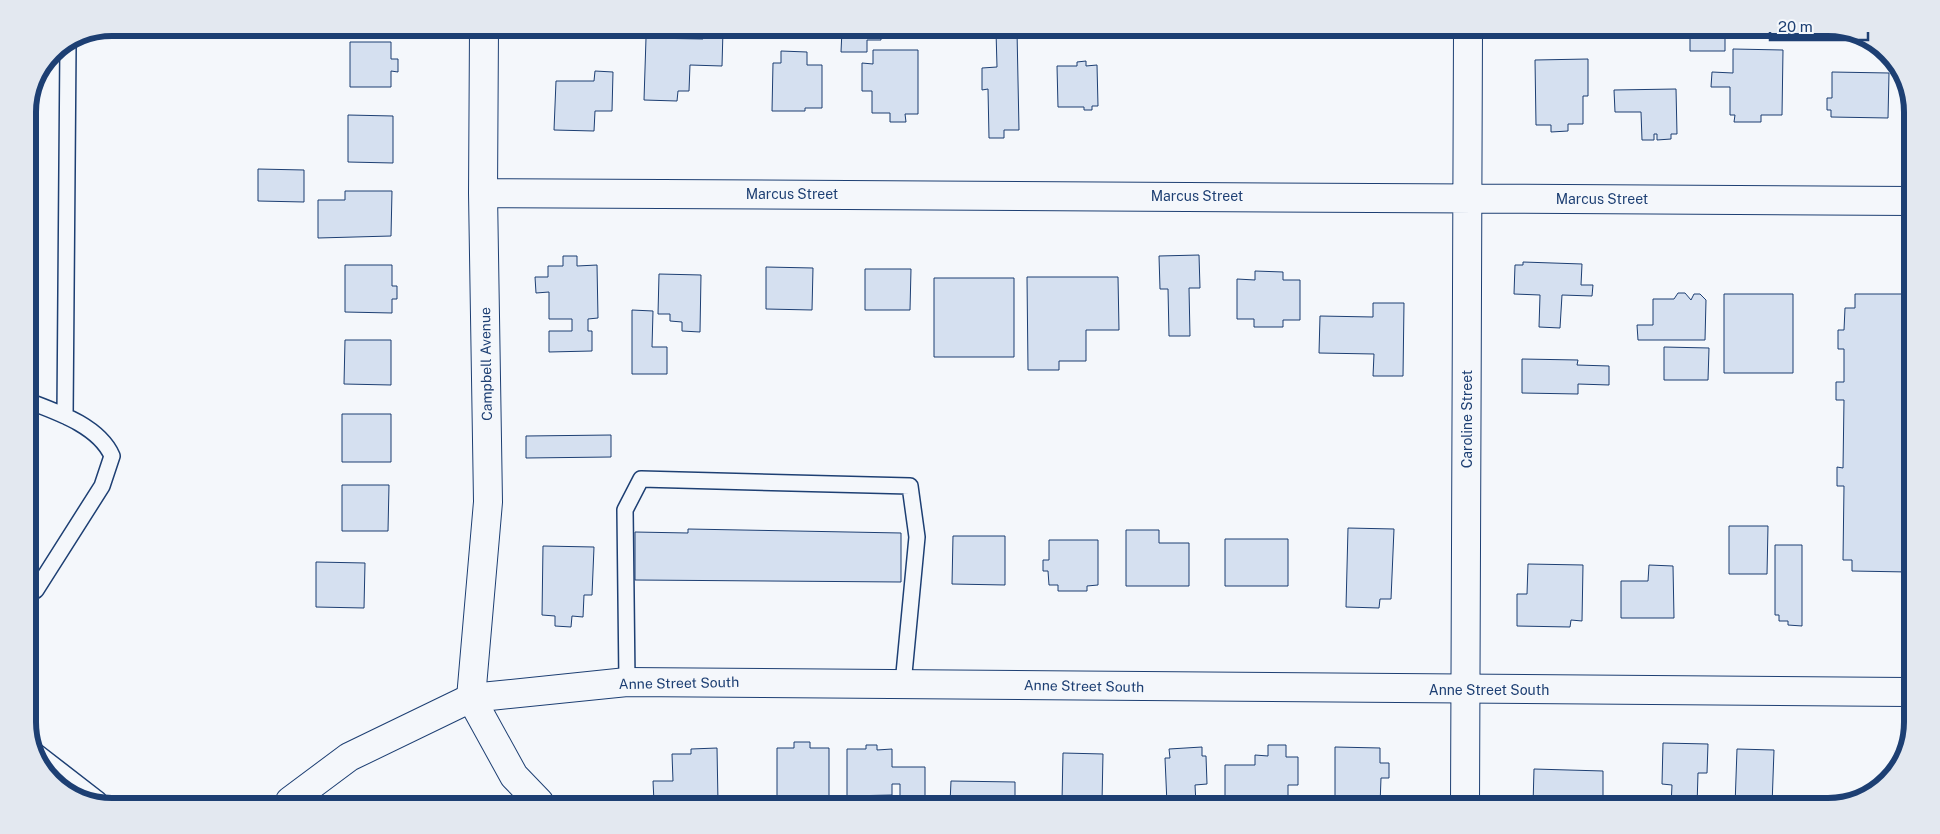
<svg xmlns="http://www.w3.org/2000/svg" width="1940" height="834" viewBox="0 0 1940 834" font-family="'Public Sans',sans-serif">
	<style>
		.building { fill: #d5e0f0; stroke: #1d3f73 }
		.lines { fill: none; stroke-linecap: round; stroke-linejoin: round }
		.service-casing { stroke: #1d3f73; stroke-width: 18 }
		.minor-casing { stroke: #1d3f73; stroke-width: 30 }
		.tertiary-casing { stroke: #1d3f73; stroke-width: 30 }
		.service { stroke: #f4f7fb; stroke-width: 15 }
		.minor { stroke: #f4f7fb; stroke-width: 28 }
		.tertiary { stroke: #f4f7fb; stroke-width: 28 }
		.labels { text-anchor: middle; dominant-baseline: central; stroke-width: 4; stroke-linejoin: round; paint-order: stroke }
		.street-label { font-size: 14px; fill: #1d3f73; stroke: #f4f7fb }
		.rim { fill: none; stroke: #1d3f73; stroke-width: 6 }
	</style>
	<rect width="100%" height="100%" fill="#f4f7fb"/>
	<path class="building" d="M 703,30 L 723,30 L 722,66 L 690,65 L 689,91 L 678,91 L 677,101 L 644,100 L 646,38 L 703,39 Z
		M 842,30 L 881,30 L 881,40 L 867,40 L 867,52 L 841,52 Z
		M 996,31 L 1017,31 L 1019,130 L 1004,130 L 1004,138 L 989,138 L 988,89 L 982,90 L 982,68 L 997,67 Z
		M 1690,33 L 1725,33 L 1725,51 L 1690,51 Z
		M 350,42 L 391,42 L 391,59 L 398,59 L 398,72 L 391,71 L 391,87 L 350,87 Z
		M 1733,49 L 1783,50 L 1782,115 L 1761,115 L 1761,122 L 1734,122 L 1735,115 L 1730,115 L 1730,87 L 1711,87 L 1712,72 L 1733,73 Z
		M 873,50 L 918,50 L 918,114 L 905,114 L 906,122 L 890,122 L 890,113 L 872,113 L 872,91 L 862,91 L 862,63 L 873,64 Z
		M 781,51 L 807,52 L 807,65 L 822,65 L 822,108 L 805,108 L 805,111 L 772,111 L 773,63 L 781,63 Z
		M 1588,59 L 1588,96 L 1583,96 L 1583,124 L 1568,124 L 1568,131 L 1551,132 L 1551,125 L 1536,125 L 1535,60 Z
		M 1086,61 L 1086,66 L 1097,65 L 1098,106 L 1092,106 L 1092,110 L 1084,110 L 1084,107 L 1058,107 L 1057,66 L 1077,66 L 1077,62 Z
		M 595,71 L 613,72 L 612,111 L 595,111 L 594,131 L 554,130 L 556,81 L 594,81 Z
		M 1832,72 L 1889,73 L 1888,118 L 1831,117 L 1831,110 L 1827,110 L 1827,98 L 1832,98 Z
		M 1676,89 L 1677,134 L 1671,134 L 1671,139 L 1657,140 L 1657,134 L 1654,134 L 1654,140 L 1642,140 L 1641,112 L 1615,112 L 1614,90 Z
		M 348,115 L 393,116 L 393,163 L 348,162 Z
		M 258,169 L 304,170 L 304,202 L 258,201 Z
		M 345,191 L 392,191 L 391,236 L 318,238 L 318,200 L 345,200 Z
		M 1199,255 L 1200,288 L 1189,288 L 1190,336 L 1169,336 L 1168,289 L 1160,289 L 1159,256 Z
		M 563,256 L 577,256 L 577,266 L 597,265 L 598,318 L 588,319 L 588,331 L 592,331 L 592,351 L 549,352 L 549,331 L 572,331 L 572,319 L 549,319 L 549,292 L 536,293 L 535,277 L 548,277 L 548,266 L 563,266 Z
		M 1523,262 L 1582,264 L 1581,285 L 1593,285 L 1592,296 L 1562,295 L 1560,328 L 1539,327 L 1540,295 L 1514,294 L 1515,265 L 1523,265 Z
		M 345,265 L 392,265 L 392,286 L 397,286 L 397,299 L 392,299 L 392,313 L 345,312 Z
		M 766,267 L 813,268 L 812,310 L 766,309 Z
		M 865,269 L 911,269 L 910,310 L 865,310 Z
		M 1255,271 L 1283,272 L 1283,280 L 1300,280 L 1300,320 L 1283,320 L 1283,327 L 1254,327 L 1254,319 L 1237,319 L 1237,279 L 1255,280 Z
		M 659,274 L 701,275 L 700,332 L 682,331 L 682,322 L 670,321 L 670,314 L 658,314 Z
		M 1027,277 L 1118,277 L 1119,330 L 1086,330 L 1086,361 L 1059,361 L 1059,370 L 1028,370 Z
		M 934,278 L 1014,278 L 1014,357 L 934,357 Z
		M 1678,293 L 1685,293 L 1691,300 L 1694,294 L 1700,294 L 1706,300 L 1705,340 L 1638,340 L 1637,325 L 1653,325 L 1653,299 L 1674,299 Z
		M 1724,294 L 1793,294 L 1793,373 L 1724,373 Z
		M 1855,294 L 1911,294 L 1908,572 L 1852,571 L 1852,560 L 1843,560 L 1844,486 L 1837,486 L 1837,467 L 1843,468 L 1844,400 L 1836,400 L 1836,382 L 1844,382 L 1844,349 L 1838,349 L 1838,330 L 1844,330 L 1845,308 L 1855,308 Z
		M 1373,303 L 1404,303 L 1403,376 L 1373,376 L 1374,354 L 1319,353 L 1320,316 L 1373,317 Z
		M 632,310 L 653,311 L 652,347 L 667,347 L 667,374 L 632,374 Z
		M 345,340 L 391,340 L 391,385 L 344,384 Z
		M 1664,347 L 1709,348 L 1708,380 L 1664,380 Z
		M 1522,359 L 1578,360 L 1577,365 L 1609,366 L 1609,385 L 1578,384 L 1578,394 L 1522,393 Z
		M 342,414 L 391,414 L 391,462 L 342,462 Z
		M 611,435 L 611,457 L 526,458 L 526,436 Z
		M 342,485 L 389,485 L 388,531 L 342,531 Z
		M 1729,526 L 1768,526 L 1767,574 L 1729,574 Z
		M 1348,528 L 1394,529 L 1391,599 L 1380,599 L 1379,608 L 1346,607 Z
		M 688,529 L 901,533 L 901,582 L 635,580 L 635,532 L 688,533 Z
		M 1126,530 L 1159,530 L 1159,543 L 1189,543 L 1189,586 L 1126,586 Z
		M 953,536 L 1005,536 L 1005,585 L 952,584 Z
		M 1225,539 L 1288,539 L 1288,586 L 1225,586 Z
		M 1049,540 L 1098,540 L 1098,585 L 1087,586 L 1087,591 L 1058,591 L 1058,585 L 1049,585 L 1048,571 L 1043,571 L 1043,560 L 1049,560 Z
		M 1775,545 L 1802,545 L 1802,626 L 1788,625 L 1788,621 L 1779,621 L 1779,615 L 1775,615 Z
		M 543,546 L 594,547 L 592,595 L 584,595 L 583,617 L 572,616 L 571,627 L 555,626 L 555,616 L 542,615 Z
		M 316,562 L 365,563 L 364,608 L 316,607 Z
		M 1528,564 L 1583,565 L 1582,621 L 1571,620 L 1570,627 L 1517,626 L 1517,594 L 1527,594 Z
		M 1649,565 L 1673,566 L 1674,618 L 1621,618 L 1621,581 L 1648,581 Z
		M 794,742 L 810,742 L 810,748 L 829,748 L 829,803 L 777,803 L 777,748 L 794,748 Z
		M 1663,743 L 1708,744 L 1707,773 L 1698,773 L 1697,806 L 1671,806 L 1672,785 L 1662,784 Z
		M 866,745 L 877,745 L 877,750 L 892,749 L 892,767 L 925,767 L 925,803 L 900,803 L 900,784 L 892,784 L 892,795 L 847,796 L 847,749 L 866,749 Z
		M 1268,745 L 1286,745 L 1286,757 L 1298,757 L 1298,785 L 1288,785 L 1288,805 L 1225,804 L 1225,765 L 1255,765 L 1255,755 L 1268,756 Z
		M 1202,747 L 1202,756 L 1206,756 L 1207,784 L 1195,785 L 1196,804 L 1167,804 L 1165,758 L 1170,758 L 1169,749 Z
		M 1335,747 L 1380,748 L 1380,763 L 1389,763 L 1389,778 L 1381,778 L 1380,805 L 1335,804 Z
		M 717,748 L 718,802 L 654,802 L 653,781 L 673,781 L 672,754 L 691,754 L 691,749 Z
		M 1737,749 L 1774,750 L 1772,806 L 1735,806 Z
		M 1063,753 L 1103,754 L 1102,802 L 1062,801 Z
		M 1534,769 L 1603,771 L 1603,806 L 1533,805 Z
		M 951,781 L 1015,782 L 1015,804 L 950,803 Z"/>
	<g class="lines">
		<defs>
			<path id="service" d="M 28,401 C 57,412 99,426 112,456 L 102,486 L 36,590 L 28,595
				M 65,416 L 68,45
				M 627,682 L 625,510 L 641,479 L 910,486 L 917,537 L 903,684
				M 37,752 L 99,800"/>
			<path id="minor" d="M 484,29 L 483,193 L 488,502 L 471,698 L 514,776 L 539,802
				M 483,193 L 1911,201
				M 1465,805 L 1468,32"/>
			<path id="tertiary" d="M 290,801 L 349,757 L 471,698 L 627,682 L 1907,692"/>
		</defs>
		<use href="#service" class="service-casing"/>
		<use href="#minor" class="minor-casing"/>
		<use href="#tertiary" class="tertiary-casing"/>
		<use href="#service" class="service"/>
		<use href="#minor" class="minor"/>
		<use href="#tertiary" class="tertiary"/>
	</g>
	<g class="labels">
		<g class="street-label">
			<text x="792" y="194">Marcus Street</text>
			<text x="1197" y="196">Marcus Street</text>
			<text x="1602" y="199">Marcus Street</text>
			<text transform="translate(486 364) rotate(-91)">Campbell Avenue</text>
			<text transform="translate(1467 419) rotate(-90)">Caroline Street</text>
			<text transform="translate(679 683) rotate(-1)">Anne Street South</text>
			<text transform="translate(1084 686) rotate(1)">Anne Street South</text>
			<text x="1489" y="690">Anne Street South</text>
		</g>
	</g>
	<path d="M0 0H1940V834H0ZM112 36H1828A76 76 0 0 1 1904 112V722A76 76 0 0 1 1828 798H112A76 76 0 0 1 36 722V112A76 76 0 0 1 112 36Z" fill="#e3e8f0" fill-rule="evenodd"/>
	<path class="rim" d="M112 36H1828A76 76 0 0 1 1904 112V722A76 76 0 0 1 1828 798H112A76 76 0 0 1 36 722V112A76 76 0 0 1 112 36Z"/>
	<path d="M1770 32v8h98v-8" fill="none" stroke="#1d3f73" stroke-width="2.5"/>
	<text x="1778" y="32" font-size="15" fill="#1d3f73" stroke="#f4f7fb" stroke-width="4" paint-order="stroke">20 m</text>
</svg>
